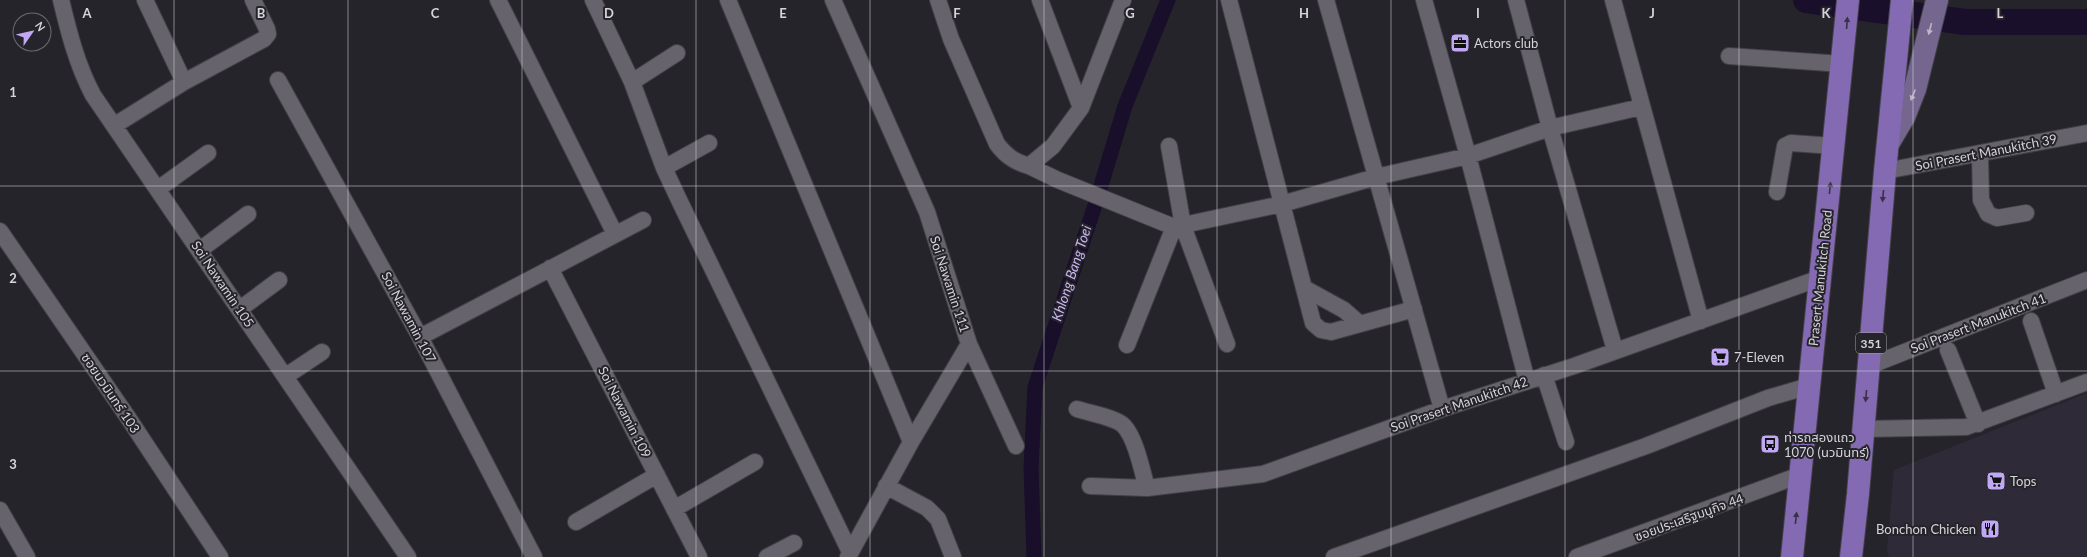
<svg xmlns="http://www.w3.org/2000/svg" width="2087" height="557" viewBox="0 0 2087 557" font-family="Lato,'Noto Sans Thai',sans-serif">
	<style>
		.built { fill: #2e2a37 }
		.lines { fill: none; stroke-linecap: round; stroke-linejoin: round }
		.canal { stroke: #190f2a; stroke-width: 15 }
		.river { stroke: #190f2a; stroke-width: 26 }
		.street-casing { stroke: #424147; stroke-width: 18 }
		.secondary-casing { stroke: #424147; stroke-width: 24 }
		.primary-casing { stroke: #424147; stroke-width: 24 }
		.street { stroke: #66636c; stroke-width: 16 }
		.secondary { stroke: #756690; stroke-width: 22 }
		.primary { stroke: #8469b3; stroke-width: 22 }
		.oneway { fill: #393246 }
		.oneway2 { fill: #bdb8c7 }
		.grid { fill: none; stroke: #d5d4d9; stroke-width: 1; stroke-opacity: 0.55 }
		.labels { text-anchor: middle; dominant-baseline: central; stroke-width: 4; stroke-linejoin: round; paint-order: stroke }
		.shield { fill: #26242b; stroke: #a09fa5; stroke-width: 1 }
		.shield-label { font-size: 12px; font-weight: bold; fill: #d5d4d9 }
		.poi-label { font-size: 13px; fill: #d5d4d9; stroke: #26242b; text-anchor: start }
		.street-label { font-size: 13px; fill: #d5d4d9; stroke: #26242b }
		.water-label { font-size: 14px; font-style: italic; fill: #cab9f4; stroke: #26242b }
		.grid-label { font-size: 13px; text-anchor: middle; font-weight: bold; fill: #d5d4d9; stroke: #26242b; stroke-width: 4; stroke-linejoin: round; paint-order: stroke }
	</style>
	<rect width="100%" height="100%" fill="#26242b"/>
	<path class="built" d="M 2087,393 L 2087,557 L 1889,557 L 1887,551 L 1894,470 Z"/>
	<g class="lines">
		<path class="canal" d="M 1034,557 L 1031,468 L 1035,387 L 1097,199 L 1125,106 L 1168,0"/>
		<path class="river" d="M 1806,0 L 1965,22 L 2087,22"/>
		<defs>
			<path id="street" d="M 61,0 C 69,33 77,65 93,95 L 408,557
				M 145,0 L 184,82
				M 498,0 L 615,234
				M 593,0 L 632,82 L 664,168 L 680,202 L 850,552
				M 728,0 L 911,442
				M 833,0 L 927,212 L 969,344 L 1016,446
				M 938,0 L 951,39 L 997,144 C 1006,156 1015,162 1029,166 L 1053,146 L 1081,108 L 1123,0
				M 1040,0 L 1081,108
				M 1229,0 L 1313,323 L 1321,330 L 1331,332 L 1414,309
				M 1326,0 L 1442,409
				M 1424,0 L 1468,156 L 1527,381
				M 1516,0 L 1550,128 L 1615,350
				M 1613,0 L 1701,321
				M 1729,56 L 1843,64
				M 278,80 L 420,337 L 534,557
				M 632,82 L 677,53
				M 115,125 L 184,82 L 264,39 L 268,34 L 267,29 L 253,0
				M 1169,146 L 1183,226 L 1227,344
				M 1980,155 L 1981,200 L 1988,214 L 1997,218 L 2026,213
				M 1029,166 L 1058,180 L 1174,227 L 1282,204 L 1376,177 L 1468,156 L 1550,128 L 1641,107
				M 664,168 L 709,143
				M 1885,171 L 2087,133
				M 158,189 L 208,153
				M 1777,192 L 1785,146 L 1791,143 L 1834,146
				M 0,231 L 129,419 L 220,557
				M 200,250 L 248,214
				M 550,268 L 699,557
				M 1304,288 L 1344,310 L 1360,324
				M 240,309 L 279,280
				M 2031,321 L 2056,394
				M 420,337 L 643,220
				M 1127,345 L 1174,227
				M 1948,350 L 1978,424
				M 1869,366 L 2087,280
				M 1544,375 L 1566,442
				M 286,376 L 322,352
				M 1077,409 C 1089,413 1117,418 1124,426 C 1136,439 1142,471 1147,488
				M 1863,429 L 1966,427 L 2087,382
				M 886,486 L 927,508 L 938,519 L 953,557
				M 1090,486 L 1147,488 L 1263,474 L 1442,409 L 1574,366 L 1820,278
				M 674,509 L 755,462
				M 0,510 L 27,557
				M 576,522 L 657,475
				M 767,557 L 794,543
				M 848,557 L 911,442 L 969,344
				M 1334,557 L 1646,446 L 1768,398 L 1809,386
				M 1577,557 L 1800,475"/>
			<path id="secondary" d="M 1888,144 L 1904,117 L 1915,89 L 1937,0"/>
			<path id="primary" d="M 1792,557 L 1848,0
				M 1851,557 L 1858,494 L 1885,171 L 1902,0"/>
		</defs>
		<use href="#street" class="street-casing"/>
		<use href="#secondary" class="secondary-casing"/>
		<use href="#primary" class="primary-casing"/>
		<use href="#street" class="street"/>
		<use href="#secondary" class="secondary"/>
		<use href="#primary" class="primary"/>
	</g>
	<defs><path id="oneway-solid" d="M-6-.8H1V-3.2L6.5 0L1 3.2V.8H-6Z"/></defs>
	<g class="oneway">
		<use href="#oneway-solid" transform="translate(1847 23) rotate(-86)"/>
		<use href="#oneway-solid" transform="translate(1830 188) rotate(-84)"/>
		<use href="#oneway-solid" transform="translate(1883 196) rotate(95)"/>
		<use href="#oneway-solid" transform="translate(1866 396) rotate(95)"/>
		<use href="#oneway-solid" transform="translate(1796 518) rotate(-84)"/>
	</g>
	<g class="oneway2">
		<use href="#oneway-solid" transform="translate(1930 29) rotate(104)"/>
		<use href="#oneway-solid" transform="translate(1913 95) rotate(112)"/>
	</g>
	<path class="grid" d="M 174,0 L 174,557M 348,0 L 348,557M 522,0 L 522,557M 696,0 L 696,557M 870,0 L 870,557M 1044,0 L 1044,557M 1217,0 L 1217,557M 1391,0 L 1391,557M 1565,0 L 1565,557M 1739,0 L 1739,557M 1913,0 L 1913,557M 0,186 L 2087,186M 0,371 L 2087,371"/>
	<defs>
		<symbol id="office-square" viewBox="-11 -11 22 22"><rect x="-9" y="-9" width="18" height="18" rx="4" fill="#c0a8f4" stroke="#26242b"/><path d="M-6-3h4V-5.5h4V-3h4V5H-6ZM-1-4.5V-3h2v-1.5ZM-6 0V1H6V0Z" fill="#111"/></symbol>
		<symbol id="supermarket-square" viewBox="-11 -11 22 22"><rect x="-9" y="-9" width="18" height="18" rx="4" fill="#c0a8f4" stroke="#26242b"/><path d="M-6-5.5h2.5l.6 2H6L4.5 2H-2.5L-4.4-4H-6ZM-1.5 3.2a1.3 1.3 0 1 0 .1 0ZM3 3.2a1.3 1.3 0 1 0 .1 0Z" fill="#111"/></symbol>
		<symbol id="bus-square" viewBox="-11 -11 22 22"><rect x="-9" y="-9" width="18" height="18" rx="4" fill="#c0a8f4" stroke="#26242b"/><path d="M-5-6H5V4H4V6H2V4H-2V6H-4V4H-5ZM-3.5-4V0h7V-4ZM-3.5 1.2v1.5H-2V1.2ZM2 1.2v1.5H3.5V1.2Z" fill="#111"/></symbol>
		<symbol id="restaurant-square" viewBox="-11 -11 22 22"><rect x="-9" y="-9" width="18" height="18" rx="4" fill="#c0a8f4" stroke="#26242b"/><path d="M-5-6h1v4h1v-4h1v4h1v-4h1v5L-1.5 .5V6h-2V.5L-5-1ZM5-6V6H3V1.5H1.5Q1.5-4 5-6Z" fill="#111"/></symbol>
	</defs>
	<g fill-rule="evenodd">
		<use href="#office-square" x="1449" y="32" width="22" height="22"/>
		<use href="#supermarket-square" x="1709" y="346" width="22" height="22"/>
		<use href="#bus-square" x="1759" y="433" width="22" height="22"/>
		<use href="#supermarket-square" x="1985" y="470" width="22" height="22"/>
		<use href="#restaurant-square" x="1979" y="518" width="22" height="22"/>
	</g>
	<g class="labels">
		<rect class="shield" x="1856" y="333" width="30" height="20" rx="3"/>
		<g class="shield-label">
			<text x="1871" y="343">351</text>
		</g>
		<g class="poi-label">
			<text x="1474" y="43">Actors club</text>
			<text x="1734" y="357">7-Eleven</text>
			<text x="1784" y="437">ท่ารถสองแถว<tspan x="1784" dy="15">1070 (นวมินทร์)</tspan></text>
			<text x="2010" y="481">Tops</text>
			<text x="1976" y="529" text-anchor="end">Bonchon Chicken</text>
		</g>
		<g class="street-label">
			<text transform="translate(1986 152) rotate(-11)">Soi Prasert Manukitch 39</text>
			<text transform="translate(1820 278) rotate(-84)">Prasert Manukitch Road</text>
			<text transform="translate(223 284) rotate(56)">Soi Nawamin 105</text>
			<text transform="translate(950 284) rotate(72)">Soi Nawamin 111</text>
			<text transform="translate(409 317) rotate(62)">Soi Nawamin 107</text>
			<text transform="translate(1978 323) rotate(-21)">Soi Prasert Manukitch 41</text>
			<text transform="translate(111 393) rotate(56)">ซอยนวมินทร์ 103</text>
			<text transform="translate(1459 404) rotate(-19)">Soi Prasert Manukitch 42</text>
			<text transform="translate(625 412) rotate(63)">Soi Nawamin 109</text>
			<text transform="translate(1689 517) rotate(-20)">ซอยประเสริฐมนูกิจ 44</text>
		</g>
		<g class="water-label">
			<text transform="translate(1071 273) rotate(-72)">Khlong Bang Toei</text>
		</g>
	</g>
	<g class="grid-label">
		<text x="87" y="18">A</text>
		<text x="261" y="18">B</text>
		<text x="435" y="18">C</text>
		<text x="609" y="18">D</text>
		<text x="783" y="18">E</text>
		<text x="957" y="18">F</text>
		<text x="1130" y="18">G</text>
		<text x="1304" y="18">H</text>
		<text x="1478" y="18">I</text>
		<text x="1652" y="18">J</text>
		<text x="1826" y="18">K</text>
		<text x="2000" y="18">L</text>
		<text x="13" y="97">1</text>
		<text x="13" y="283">2</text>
		<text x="13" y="469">3</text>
	</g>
	<g transform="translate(32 32) rotate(56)"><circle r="19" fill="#26242b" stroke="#6c6a71"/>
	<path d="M0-3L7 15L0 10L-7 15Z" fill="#c0a8f4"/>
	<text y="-6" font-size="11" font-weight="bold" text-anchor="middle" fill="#d5d4d9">N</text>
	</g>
</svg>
